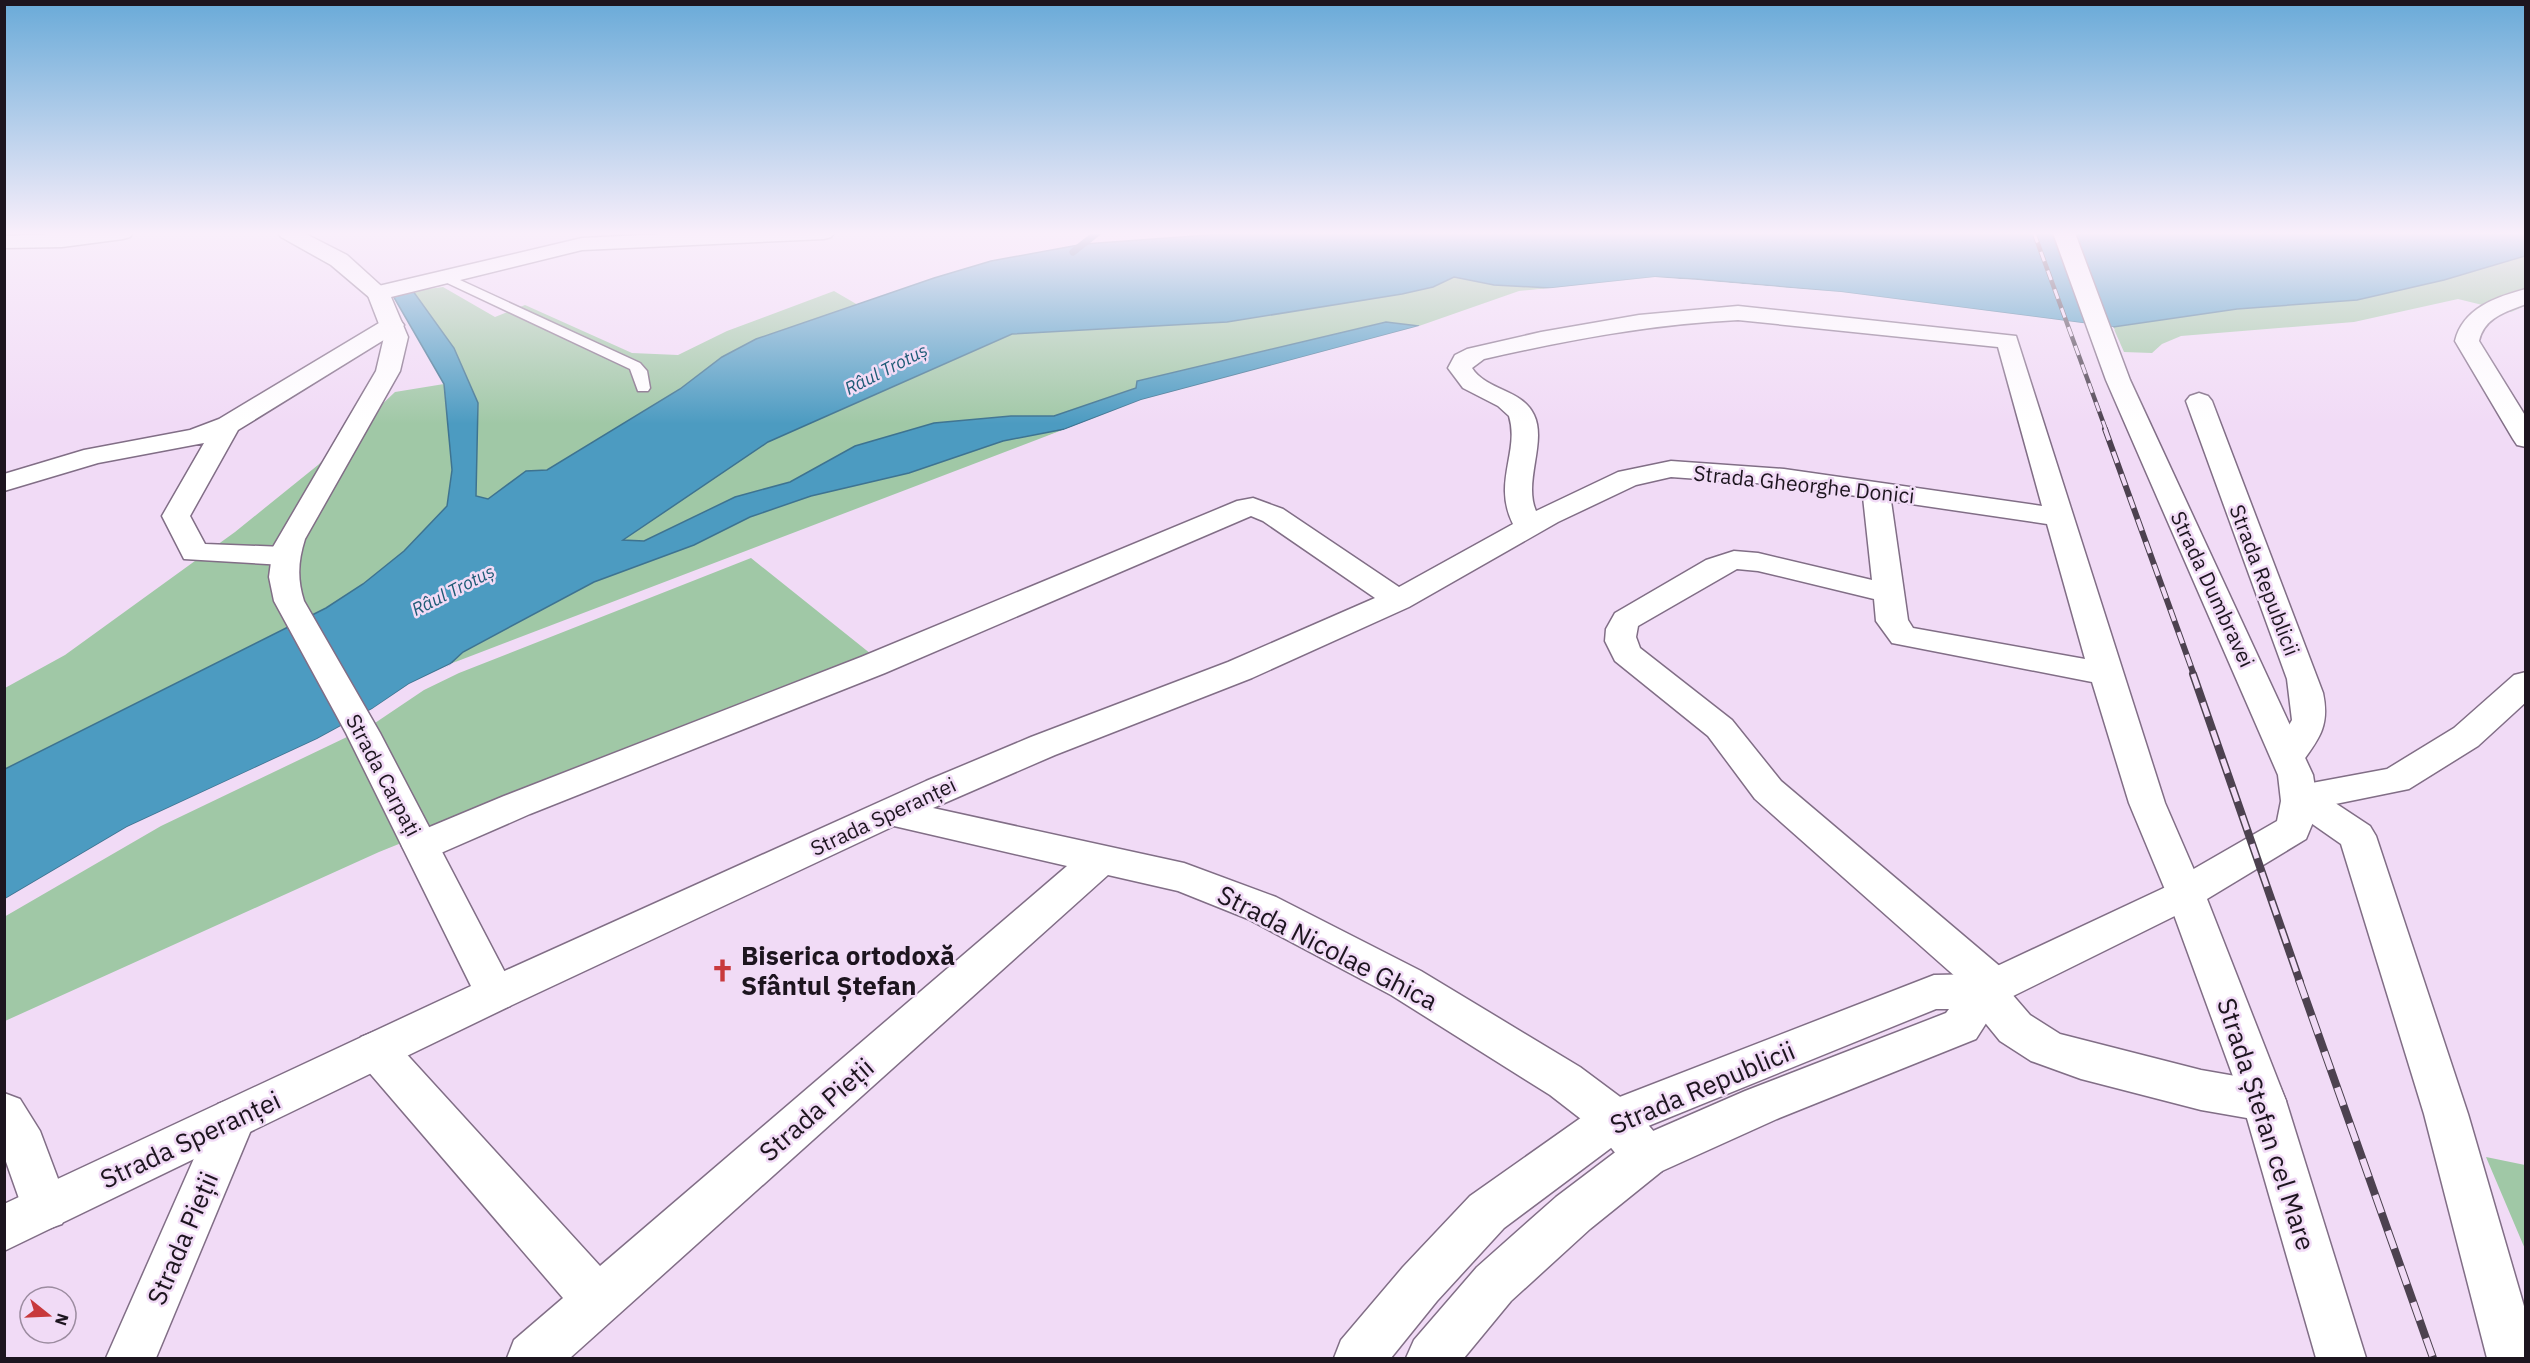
<svg xmlns="http://www.w3.org/2000/svg" width="2530" height="1363" viewBox="0 0 2530 1363" font-family="'IBM Plex Sans',sans-serif">
	<style>
		.green { fill: #a0c8a6 }
		.water { fill: #4c9bc1; stroke: #3e7390; stroke-width: 1.5 }
		.pier { fill: #f1dbf6 }
		.lines { fill: none; stroke-linecap: round; stroke-linejoin: round }
		.stream { stroke: #3e7390; stroke-width: 7 }
		.service-casing { stroke: #816e86; stroke-width: 3 }
		.minor-casing { stroke: #816e86; stroke-width: 3 }
		.tertiary-casing { stroke: #816e86; stroke-width: 3 }
		.secondary-casing { stroke: #816e86; stroke-width: 3 }
		.primary-casing { stroke: #816e86; stroke-width: 3 }
		.service { fill: #fff; fill-rule: evenodd }
		.minor { fill: #fff; fill-rule: evenodd }
		.tertiary { fill: #fff; fill-rule: evenodd }
		.secondary { fill: #fff; fill-rule: evenodd }
		.primary { fill: #fff; fill-rule: evenodd }
		.rail-far3-casing { stroke: #4d4250; stroke-width: 4.5 }
		.rail-far2-casing { stroke: #4d4250; stroke-width: 6 }
		.rail-far1-casing { stroke: #4d4250; stroke-width: 8 }
		.rail-casing { stroke: #4d4250; stroke-width: 8 }
		.rail-far3 { stroke: #f1dbf6; stroke-width: 3; stroke-dasharray: 10; stroke-linecap: butt }
		.rail-far2 { stroke: #f1dbf6; stroke-width: 4; stroke-dasharray: 12; stroke-linecap: butt }
		.rail-far1 { stroke: #f1dbf6; stroke-width: 5; stroke-dasharray: 15; stroke-linecap: butt }
		.rail { stroke: #f1dbf6; stroke-width: 6; stroke-dasharray: 19; stroke-linecap: butt }
		.labels { text-anchor: middle; dominant-baseline: central; stroke-width: 5; stroke-linejoin: round; paint-order: stroke }
		.far-water-label { font-size: 18px; font-style: italic; fill: #1e5b76; stroke: #f1dbf6 }
		.street-label { font-size: 21px; fill: #1d151f; stroke: #f1dbf6 }
		.near-street-label { font-size: 26px; fill: #1d151f; stroke: #f1dbf6 }
		.near-poi-label { font-size: 26px; font-weight: bold; fill: #1d151f; stroke: #f1dbf6; text-anchor: start }
	</style>
	<rect width="100%" height="100%" fill="#f1dbf6"/>
	<path class="green" d="M 2525,256 L 2525,306 L 2511,312 L 2458,299 L 2354,322 L 2181,336 L 2162,344 L 2152,353 L 2124,352 L 2113,327 L 2237,309 L 2357,300 L 2444,280 Z
		M 1454,277 L 1494,285 L 1551,288 L 1519,291 L 1419,326 L 1386,322 L 1137,381 L 1136,388 L 1054,416 L 1010,416 L 934,423 L 855,446 L 790,482 L 735,497 L 644,541 L 622,540 L 768,442 L 1012,334 L 1227,322 L 1402,294 L 1433,287 Z
		M 443,287 L 495,317 L 525,305 L 632,353 L 678,355 L 727,331 L 834,291 L 858,305 L 756,339 L 722,357 L 680,389 L 547,470 L 526,471 L 488,499 L 476,496 L 478,403 L 413,291 Z
		M 444,384 L 452,470 L 447,506 L 404,551 L 363,584 L 326,608 L 5,769 L 5,688 L 65,655 L 235,532 L 318,465 L 395,392 Z
		M 1065,429 L 450,664 L 463,652 L 594,582 L 694,545 L 750,517 L 811,496 L 909,473 L 1003,441 Z
		M 751,558 L 871,654 L 379,852 L 5,1021 L 4,917 L 161,826 L 372,725 L 424,690 L 459,673 Z
		M 2486,1157 L 2525,1165 L 2525,1249 Z"/>
	<path class="water" d="M 1236,233 L 2525,233 L 2525,256 L 2444,280 L 2357,300 L 2237,309 L 2113,327 L 1841,292 L 1695,279 L 1655,277 L 1551,288 L 1494,285 L 1454,277 L 1433,287 L 1402,294 L 1227,322 L 1012,334 L 768,442 L 623,540 L 644,541 L 735,497 L 790,482 L 855,446 L 934,423 L 1011,416 L 1054,416 L 1136,388 L 1137,381 L 1386,322 L 1419,326 L 1141,400 L 1065,429 L 1003,441 L 909,473 L 811,496 L 750,517 L 694,545 L 594,582 L 463,652 L 450,664 L 409,684 L 372,709 L 317,739 L 127,827 L 5,899 L 5,769 L 326,608 L 363,584 L 404,551 L 447,506 L 452,470 L 444,384 L 392,294 L 413,291 L 454,348 L 478,403 L 476,496 L 488,499 L 526,471 L 547,470 L 680,389 L 722,357 L 756,339 L 934,278 L 991,261 L 1084,244 Z"/>
	<path class="pier" d="M 1655,277 L 1841,292 L 2113,327 L 2115,330 L 1841,295 L 1694,282 L 1655,280 L 1552,291 L 1534,290 Z
		M 1419,326 L 1422,326 L 1420,329 L 1142,403 L 1066,432 L 1048,436 L 1141,400 Z
		M 457,661 L 318,742 L 128,829 L 4,902 L 5,899 L 127,827 L 317,739 L 372,709 L 409,684 Z"/>
	<g class="lines">
		<path class="stream" d="M 1073,252 L 1097,233"/>
		<defs>
			<path id="service" d="M 447,274 L 640,363 L 647,371 L 650,388 L 648,391 L 638,391 L 630,369 L 443,281 L 443,275 Z"/>
			<path id="minor" d="M 74,233 L 133,233 L 130,237 L 123,239 L 62,247 L 4,248 L 4,236 Z
				M 278,233 L 304,233 L 347,255 L 389,293 L 386,298 L 370,298 L 331,265 L 281,237 Z
				M 1738,306 L 2016,336 L 2165,803 L 2204,893 L 2199,904 L 2185,908 L 2171,904 L 2129,803 L 2092,682 L 1892,643 L 1876,621 L 1874,599 L 1758,571 L 1737,569 L 1638,626 L 1636,637 L 1640,648 L 1732,720 L 1781,781 L 2009,974 L 2015,986 L 2011,993 L 2030,1015 L 2060,1034 L 2201,1070 L 2264,1081 L 2280,1087 L 2286,1101 L 2280,1115 L 2264,1121 L 2201,1110 L 2081,1079 L 2031,1061 L 2000,1041 L 1969,1003 L 1963,991 L 1966,986 L 1755,799 L 1708,736 L 1615,661 L 1605,641 L 1606,629 L 1615,613 L 1706,560 L 1734,551 L 1758,553 L 1872,580 L 1863,497 L 1784,485 L 1671,477 L 1636,485 L 1558,522 L 1409,607 L 1252,678 L 1055,755 L 933,808 L 1184,863 L 1276,897 L 1421,971 L 1580,1067 L 1631,1105 L 1662,1141 L 1669,1156 L 1662,1171 L 1646,1177 L 1630,1171 L 1599,1133 L 1550,1095 L 1391,995 L 1248,919 L 1178,891 L 1108,875 L 570,1358 L 507,1358 L 514,1340 L 563,1298 L 361,1063 L 355,1050 L 361,1037 L 376,1031 L 391,1037 L 600,1266 L 1067,866 L 894,826 L 510,1006 L 495,1011 L 480,1006 L 474,994 L 480,982 L 926,781 L 1031,737 L 1228,662 L 1375,598 L 1263,521 L 1251,516 L 885,673 L 530,814 L 434,856 L 421,860 L 408,856 L 402,846 L 408,836 L 504,796 L 861,657 L 1237,501 L 1253,498 L 1283,509 L 1399,587 L 1513,524 C 1492,482 1520,452 1509,416 L 1498,406 L 1463,388 L 1448,368 L 1455,355 L 1467,349 L 1541,332 L 1639,315 ZM 1738,320 L 1998,347 L 2042,506 L 1784,469 L 1671,461 L 1618,472 L 1536,511 C 1523,482 1547,442 1534,415 C 1522,389 1487,391 1472,368 L 1484,359 C 1568,340 1652,324 1738,320 ZM 1891,501 L 2047,524 L 2085,659 L 1913,628 L 1908,620 Z
				M 392,318 L 400,320 L 404,325 L 400,330 L 238,430 L 190,516 L 205,544 L 284,547 L 294,550 L 299,556 L 294,562 L 284,565 L 184,559 L 162,516 L 204,443 L 98,463 L 4,491 L 4,474 L 84,450 L 190,430 L 219,419 L 384,320 Z
				M 2199,393 L 2208,396 L 2212,401 L 2323,693 C 2330,726 2319,739 2300,765 L 2288,768 L 2276,765 L 2271,756 L 2292,720 L 2287,679 L 2186,401 L 2190,396 Z
				M 2301,785 L 2314,789 L 2370,826 L 2376,836 L 2468,1114 L 2526,1313 L 2526,1358 L 2487,1358 L 2424,1114 L 2341,844 L 2288,807 L 2283,798 L 2288,789 Z
				M 4,1093 L 20,1099 L 40,1131 L 69,1208 L 62,1224 L 45,1230 L 28,1224 L 4,1156 Z
				M 234,1098 L 250,1104 L 256,1118 L 156,1358 L 106,1358 L 218,1104 Z"/>
			<path id="tertiary" d="M 682,233 L 834,233 L 831,237 L 824,239 L 582,250 L 391,297 L 408,337 L 400,371 L 305,539 C 298,561 297,579 304,601 L 380,733 L 510,982 L 516,994 L 510,1006 L 4,1251 L 4,1204 L 471,986 L 346,733 L 274,601 L 269,577 L 273,547 L 376,371 L 384,337 L 367,293 L 370,288 L 582,238 Z
				M 2185,878 L 2199,882 L 2204,893 L 2199,904 L 1999,1003 L 1976,1039 L 1777,1119 L 1662,1171 L 1590,1229 L 1511,1301 L 1464,1358 L 1406,1358 L 1414,1340 L 1477,1267 L 1556,1197 L 1630,1141 L 1745,1091 L 1946,1013 L 1949,1009 L 1936,1009 L 1631,1133 L 1504,1228 L 1437,1301 L 1391,1358 L 1334,1358 L 1341,1340 L 1403,1267 L 1470,1196 L 1599,1105 L 1934,975 L 1980,974 Z"/>
			<path id="secondary" d="M 2526,289 L 2526,304 C 2505,312 2484,318 2479,341 L 2526,417 L 2526,447 L 2517,445 L 2513,439 L 2455,341 C 2463,308 2496,297 2526,289 Z
				M 2526,672 L 2526,702 L 2478,746 L 2409,789 L 2301,811 L 2288,807 L 2283,798 L 2288,789 L 2301,785 L 2387,769 L 2454,728 L 2514,675 Z"/>
			<path id="primary" d="M 2053,233 L 2075,233 L 2130,380 L 2313,775 L 2317,801 L 2316,815 L 2306,839 L 2207,899 L 2286,1101 L 2366,1358 L 2316,1358 L 2242,1101 L 2166,893 L 2171,882 L 2277,821 L 2281,801 L 2278,775 L 2106,380 Z"/>
		</defs>
		<use href="#service" class="service-casing"/>
		<use href="#minor" class="minor-casing"/>
		<use href="#tertiary" class="tertiary-casing"/>
		<use href="#secondary" class="secondary-casing"/>
		<use href="#primary" class="primary-casing"/>
		<use href="#service" class="service"/>
		<use href="#minor" class="minor"/>
		<use href="#tertiary" class="tertiary"/>
		<use href="#secondary" class="secondary"/>
		<use href="#primary" class="primary"/>
		<defs>
			<path id="rail-far3" d="M 2034,233 L 2106,430"/>
			<path id="rail-far2" d="M 2105,429 L 2194,675"/>
			<path id="rail-far1" d="M 2193,674 L 2300,982"/>
			<path id="rail" d="M 2299,980 L 2433,1358"/>
		</defs>
		<use href="#rail-far3" class="rail-far3-casing"/>
		<use href="#rail-far2" class="rail-far2-casing"/>
		<use href="#rail-far1" class="rail-far1-casing"/>
		<use href="#rail" class="rail-casing"/>
		<use href="#rail-far3" class="rail-far3"/>
		<use href="#rail-far2" class="rail-far2"/>
		<use href="#rail-far1" class="rail-far1"/>
		<use href="#rail" class="rail"/>
	</g>
	<linearGradient id="sky" x2="0" y2="1"><stop stop-color="#69aad8"/><stop offset="0.55" stop-color="#f9effb"/><stop offset="1" stop-color="#f9effb" stop-opacity="0"/></linearGradient>
	<rect width="2530" height="424" fill="url(#sky)"/>
	<defs>
		<symbol id="church-bare" viewBox="-9 -9 18 18"><path d="M-1.2-6h2.4v3.5h3.3v2.4h-3.3V6h-2.4V-.1h-3.3v-2.4h3.3Z" fill="#c8393c" stroke="#f1dbf6" stroke-width="2.5" paint-order="stroke"/></symbol>
	</defs>
	<g fill-rule="evenodd">
		<use href="#church-bare" x="706" y="954" width="33" height="33"/>
	</g>
	<g class="labels">
		<g class="far-water-label">
			<text transform="translate(886 369) rotate(-27)">Râul Trotuș</text>
			<text transform="translate(453 590) rotate(-27)">Râul Trotuș</text>
		</g>
		<g class="street-label">
			<text transform="translate(1804 484) rotate(6)">Strada Gheorghe Donici</text>
			<text transform="translate(2265 580) rotate(69)">Strada Republicii</text>
			<text transform="translate(2213 589) rotate(65)">Strada Dumbravei</text>
			<text transform="translate(384 775) rotate(62)">Strada Carpați</text>
			<text transform="translate(883 816) rotate(-25)">Strada Speranței</text>
		</g>
		<g class="near-street-label">
			<text transform="translate(1328 947) rotate(27)">Strada Nicolae Ghica</text>
			<text transform="translate(1702 1087) rotate(-23)">Strada Republicii</text>
			<text transform="translate(816 1109) rotate(-41)">Strada Pieții</text>
			<text transform="translate(2267 1124) rotate(72)">Strada Ștefan cel Mare</text>
			<text transform="translate(190 1139) rotate(-25)">Strada Speranței</text>
			<text transform="translate(182 1238) rotate(-67)">Strada Pieții</text>
		</g>
		<g class="near-poi-label">
			<text x="741" y="955">Biserica ortodoxă<tspan x="741" dy="30">Sfântul Ștefan</tspan></text>
		</g>
	</g>
	<rect width="2530" height="1363" fill="none" stroke="#1d151f" stroke-width="12"/>
	<g transform="translate(48 1315) rotate(108)"><circle r="28" fill="#f1dbf6" stroke="#9c8ca0" stroke-width="1.5"/>
	<path d="M0-4.5L10 22L0 15L-10 22Z" fill="#c8393c"/>
	<text y="-9" font-size="16" font-weight="bold" text-anchor="middle" fill="#1d151f">N</text>
	</g>
</svg>
